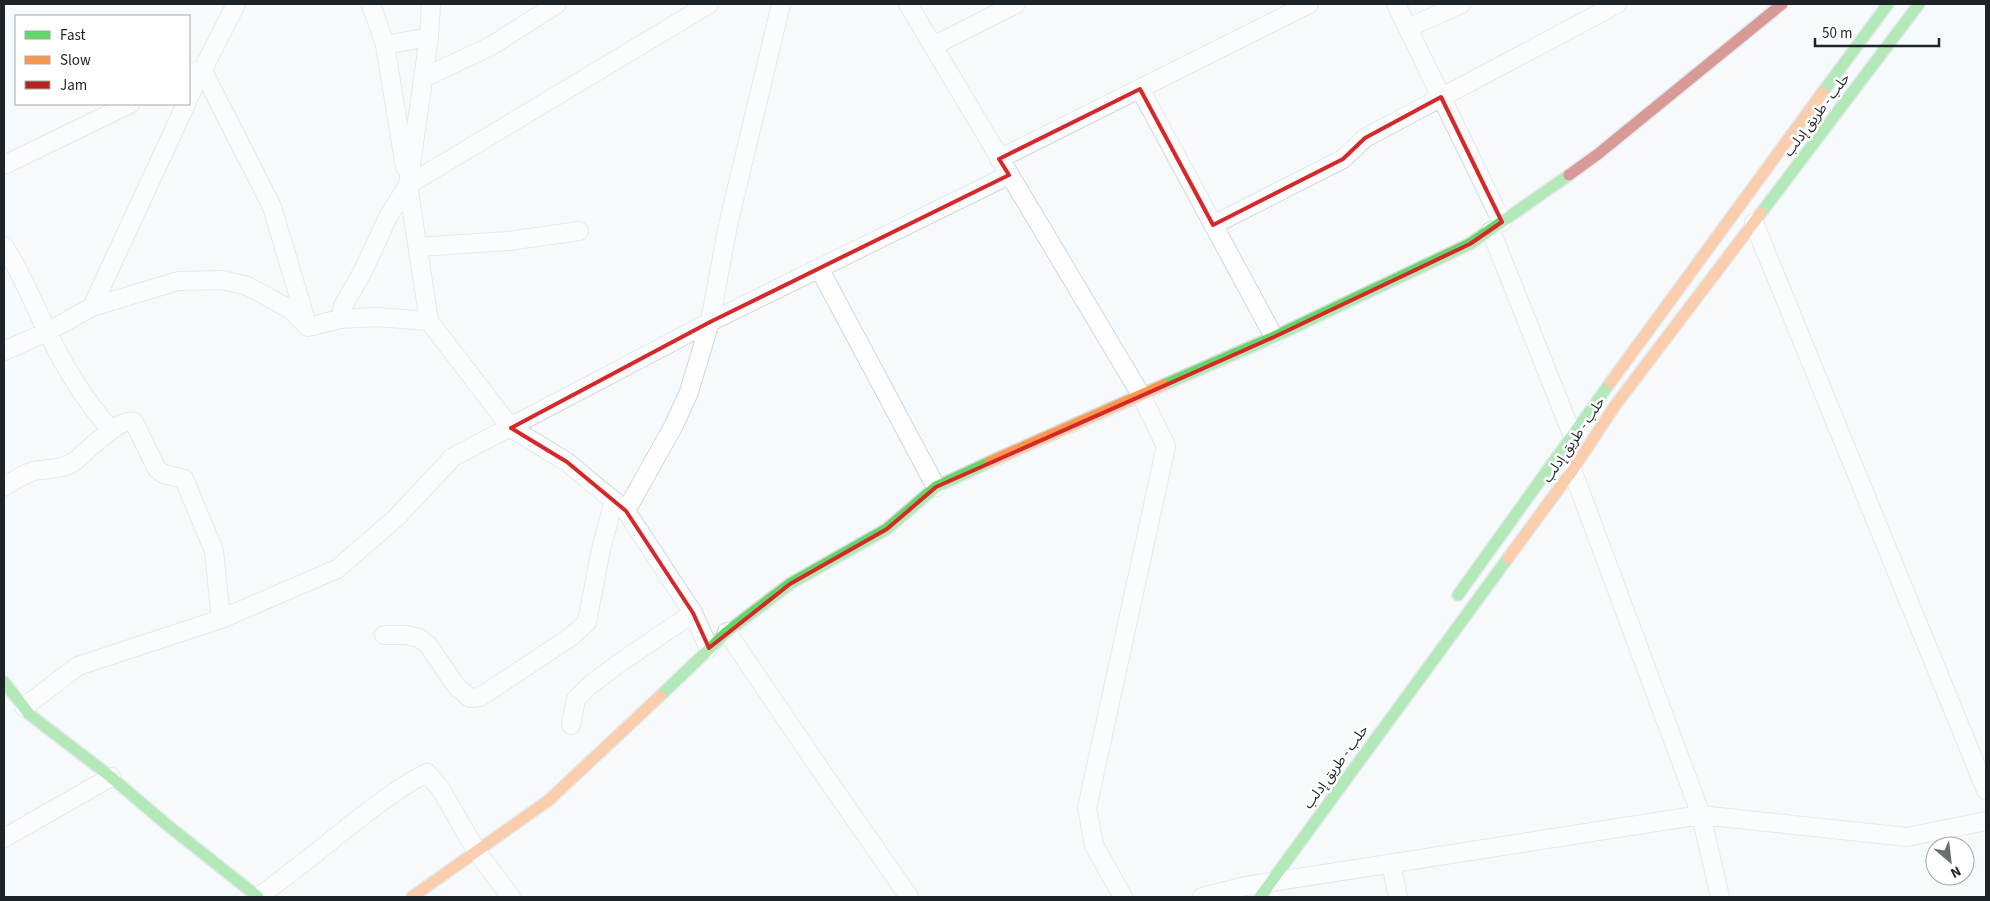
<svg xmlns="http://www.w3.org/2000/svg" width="1990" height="901" viewBox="0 0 1990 901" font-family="'Source Sans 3','Noto Sans Arabic',sans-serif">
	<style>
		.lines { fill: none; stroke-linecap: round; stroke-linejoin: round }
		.street-casing { stroke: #d2d7da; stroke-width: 20 }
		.fast-casing { stroke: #d2d7da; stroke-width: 14 }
		.slow-casing { stroke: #d2d7da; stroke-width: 14 }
		.jam-casing { stroke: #d2d7da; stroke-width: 14 }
		.street { stroke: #fefeff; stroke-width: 18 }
		.fast { stroke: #63d668; stroke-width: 11 }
		.slow { stroke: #ff974d; stroke-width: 11 }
		.jam { stroke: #b3261e; stroke-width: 11 }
		.marked { fill: none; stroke: #d62828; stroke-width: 4; stroke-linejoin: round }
		.labels { text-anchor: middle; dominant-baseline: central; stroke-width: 5; stroke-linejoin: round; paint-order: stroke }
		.street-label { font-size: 14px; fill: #1d2326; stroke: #fff }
	</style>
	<rect width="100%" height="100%" fill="#f6fafc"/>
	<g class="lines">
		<defs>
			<path id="street" d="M 371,4 L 385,45 L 405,167
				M 908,4 L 1141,395 L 1166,446 L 1087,808 L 1094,845 L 1123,897
				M 1396,4 L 1502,222
				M 1408,28 L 1461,4
				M 385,45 L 429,37
				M 933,46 L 1016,4
				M 189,75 L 202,69 L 272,207 L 307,324
				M 423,78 L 491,46 L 557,4
				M 1140,89 L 1274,337
				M 189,97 L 236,4
				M 999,159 L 1309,4
				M 4,165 L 130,104
				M 1754,223 L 1986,790
				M 1213,225 L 1343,159 L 1365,138 L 1617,4
				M 1491,231 L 1572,434
				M 4,246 C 22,273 33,303 47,331 C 65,368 84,400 111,430
				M 418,247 L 508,241 L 579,231
				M 819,268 L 936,487
				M 92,307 L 178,281 L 223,280 L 247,286 L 268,297 L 291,310 L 308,327 L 340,319 L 343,306 L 363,271 L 388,217 L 408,185 L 429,37 L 431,4
				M 340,319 L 376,317 L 429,321
				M 4,351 L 47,332 L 92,307 L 186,104
				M 1570,464 L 1701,815 L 1720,897
				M 4,487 C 14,480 23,474 34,471 C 49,468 63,470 75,461 C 86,452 121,416 134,422 L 157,469 L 164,474 L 184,479 L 214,551 L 221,619
				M 626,511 L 674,425 L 689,392 L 710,322 L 728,225 L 781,4
				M 727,632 L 811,756 L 909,897
				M 384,635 L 406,635 L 419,638 L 428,645 L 457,687 L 470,698 L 480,697 L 572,636 L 587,622 L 601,549 L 614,501
				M 709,648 L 693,613 L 626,511 L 567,462 L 511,428 L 429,321 L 408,185 L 709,4
				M 24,707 L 78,666 L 221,619 L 337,569 L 396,518 L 453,457 L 710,322 L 1009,175
				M 571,725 L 576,699 L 590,685 L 618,664 L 693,613
				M 4,838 L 111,777
				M 1391,864 L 1398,897
				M 258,897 C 301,867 340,832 382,801 C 397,791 411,780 427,773 L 440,788 L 477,852 L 511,897
				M 1202,897 L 1246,886 L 1701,815 L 1907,837 L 1986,821"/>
			<path id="fast" d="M 1822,93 L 1888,4
				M 1761,213 L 1919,4
				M 1164,385 L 1274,337 L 1470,244 L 1569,175
				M 1458,595 L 1610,383
				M 4,682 L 29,714 L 111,777 L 166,824 L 258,897
				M 660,696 L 727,632 L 790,584 L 887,529 L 936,487 L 990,462
				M 1260,897 L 1508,558"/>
			<path id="slow" d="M 1610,383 L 1822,93
				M 990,462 L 1164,385
				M 1508,558 L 1572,471 L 1614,407 L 1761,213
				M 412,897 L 549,800 L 660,696"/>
			<path id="jam" d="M 1569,175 L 1598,154 L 1782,4"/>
		</defs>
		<use href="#street" class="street-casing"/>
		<use href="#fast" class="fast-casing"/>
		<use href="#slow" class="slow-casing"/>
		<use href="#jam" class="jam-casing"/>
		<use href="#street" class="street"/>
		<use href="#fast" class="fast"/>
		<use href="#slow" class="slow"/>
		<use href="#jam" class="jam"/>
	</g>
	<path d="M0 0H1990V901H0ZM 1140,89 L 1213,225 L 1343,159 L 1365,138 L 1441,97 L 1502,222 L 1470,244 L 1274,337 L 936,487 L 887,529 L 790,584 L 709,648 L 693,613 L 626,511 L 567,462 L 511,428 L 710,322 L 1009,175 L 999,159 Z" fill="#f6fafc" fill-opacity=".55" fill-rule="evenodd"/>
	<path class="marked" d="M 1140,89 L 1213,225 L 1343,159 L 1365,138 L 1441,97 L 1502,222 L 1470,244 L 1274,337 L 936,487 L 887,529 L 790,584 L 709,648 L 693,613 L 626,511 L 567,462 L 511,428 L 710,322 L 1009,175 L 999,159 Z"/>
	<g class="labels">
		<g class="street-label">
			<text transform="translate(1817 115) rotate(-53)">حلب - طريق إدلب</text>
			<text transform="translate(1574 440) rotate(-56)">حلب - طريق إدلب</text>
			<text transform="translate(1336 767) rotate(-54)">حلب - طريق إدلب</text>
		</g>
	</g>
	<rect width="1990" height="901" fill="none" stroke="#1d2326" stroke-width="10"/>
	<rect x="15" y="15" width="175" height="90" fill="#ffffff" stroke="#a5a7a8"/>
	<rect x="25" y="31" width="25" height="8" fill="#63d668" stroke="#a5a7a8"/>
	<text x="60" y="40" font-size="15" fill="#1d2326">Fast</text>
	<rect x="25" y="56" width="25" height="8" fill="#ff974d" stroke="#a5a7a8"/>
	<text x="60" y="65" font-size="15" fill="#1d2326">Slow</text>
	<rect x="25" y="81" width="25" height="8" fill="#b3261e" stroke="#a5a7a8"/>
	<text x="60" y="90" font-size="15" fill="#1d2326">Jam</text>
	<g transform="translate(1950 861) rotate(152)"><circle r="24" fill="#ffffff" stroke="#a5a7a8"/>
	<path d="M0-4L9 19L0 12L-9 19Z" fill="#696e71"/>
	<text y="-8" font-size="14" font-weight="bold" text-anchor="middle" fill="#1d2326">N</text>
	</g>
	<path d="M1815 38v8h124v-8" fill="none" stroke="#1d2326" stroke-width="2.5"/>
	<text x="1822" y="38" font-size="15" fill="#1d2326" stroke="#ffffff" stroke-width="4" paint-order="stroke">50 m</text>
</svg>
